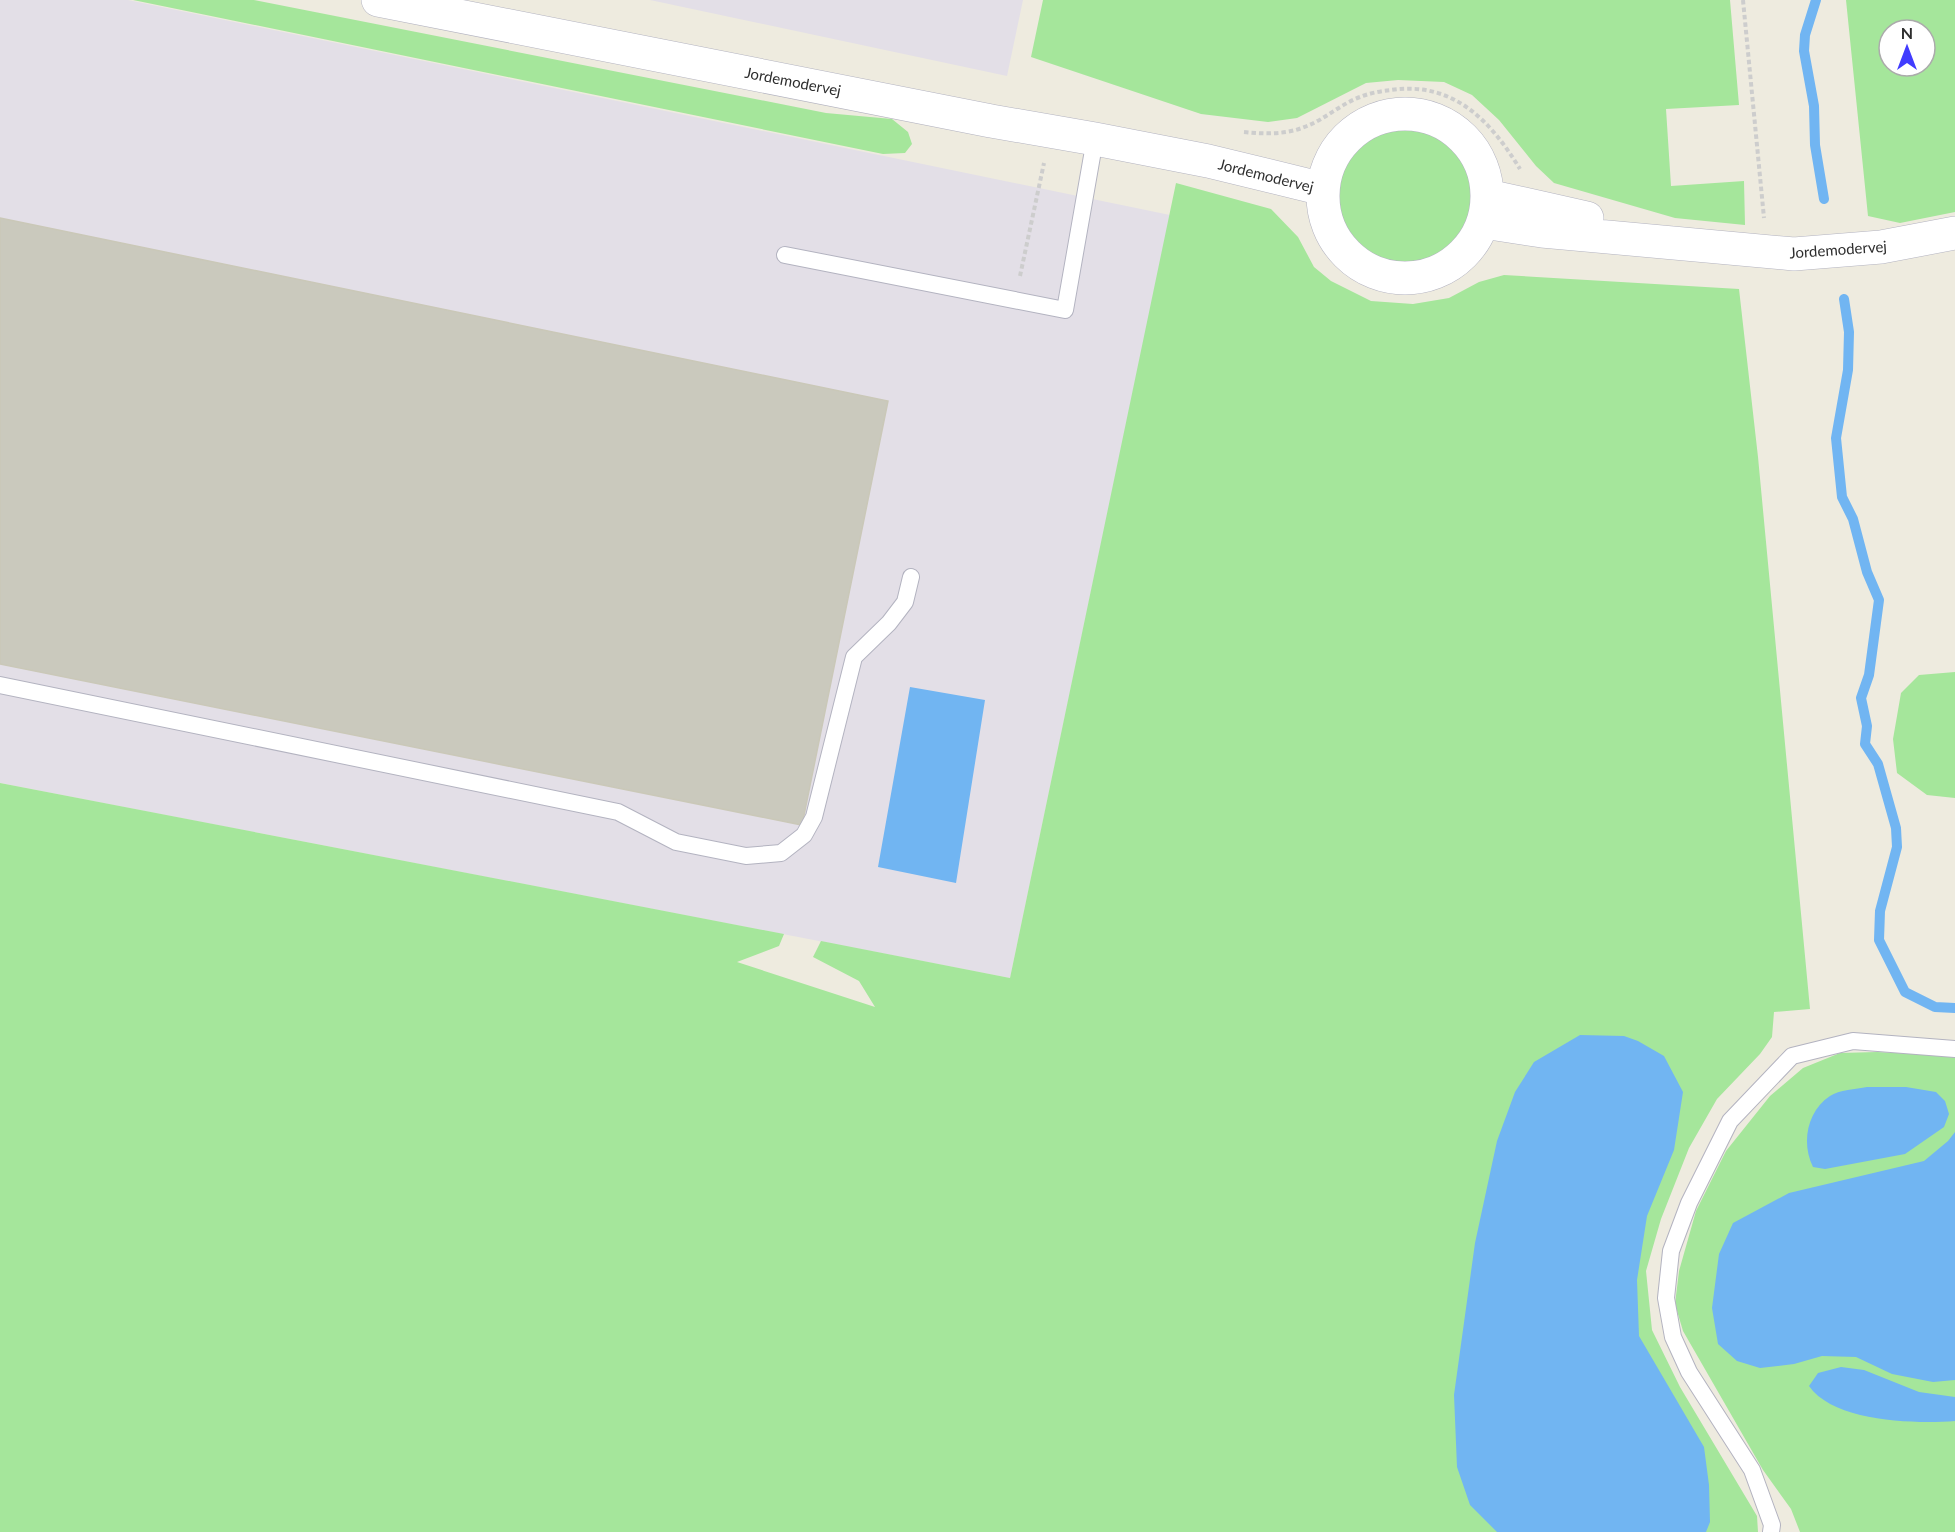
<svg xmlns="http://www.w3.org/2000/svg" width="1955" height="1532" viewBox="0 0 1955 1532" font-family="Lato,sans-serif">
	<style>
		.industrial { fill: #e3dfe7 }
		.green { fill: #a5e69b; fill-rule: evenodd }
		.water { fill: #71b5f2 }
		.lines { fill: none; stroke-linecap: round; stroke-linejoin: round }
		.stream { stroke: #71b5f2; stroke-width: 10 }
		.building { fill: #cac9bd; stroke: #cac8b8; stroke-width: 1.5 }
		.lane-casing { stroke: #b3b3c0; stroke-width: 18 }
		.secondary-casing { stroke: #b3b3c0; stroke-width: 34 }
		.path { stroke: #cdcdcd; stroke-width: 4; stroke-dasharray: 4.5 3; stroke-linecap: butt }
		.lane { stroke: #fff; stroke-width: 16 }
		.secondary { stroke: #fff; stroke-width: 33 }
		.labels { text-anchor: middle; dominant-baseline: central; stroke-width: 5; stroke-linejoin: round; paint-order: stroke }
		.street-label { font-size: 15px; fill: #2d2d2d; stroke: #fff }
	</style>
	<rect width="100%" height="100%" fill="#eeebdf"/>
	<path class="industrial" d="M 0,0 L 128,0 L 1170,215 L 1010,978 L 0,783 Z
		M 650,0 L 1023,0 L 1007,76 Z"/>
	<path class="green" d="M 133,0 L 254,0 L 826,113 L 892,119 L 908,132 L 912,144 L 905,153 L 883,154 Z
		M 1043,0 L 1730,0 L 1739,105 L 1666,109 L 1671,186 L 1744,181 L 1745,225 L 1675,218 L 1554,183 L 1536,166 L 1499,120 L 1472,95 L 1444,82 L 1398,80 L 1366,83 L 1297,118 L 1268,122 L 1201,114 L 1031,57 Z
		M 1846,0 L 1955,0 L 1955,212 L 1900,223 L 1868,216 ZM 1889,30 L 1925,30 L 1925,66 L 1889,66 Z
		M1339 196a67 67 0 1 1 134 0a67 67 0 1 1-134 0Z
		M 1176,183 L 1271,209 L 1298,237 L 1314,267 L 1331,281 L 1371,301 L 1413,304 L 1449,298 L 1479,282 L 1504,275 L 1739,289 L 1758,457 L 1810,1009 L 1774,1012 L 1772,1037 L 1760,1054 L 1717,1099 L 1689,1148 L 1661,1219 L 1646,1271 L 1652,1330 L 1680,1387 L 1757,1516 L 1758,1532 L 0,1532 L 0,783 L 784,934 L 779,946 L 737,962 L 875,1007 L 859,981 L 813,957 L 821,941 L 1010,978 Z
		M 1955,672 L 1955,798 L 1927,795 L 1897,773 L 1893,739 L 1901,693 L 1919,675 Z
		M 1877,1052 L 1955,1056 L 1955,1532 L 1800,1532 L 1791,1509 L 1763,1470 L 1683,1331 L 1675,1304 L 1679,1271 L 1696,1211 L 1726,1151 L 1770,1096 L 1803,1068 L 1840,1053 Z"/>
	<path class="water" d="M 910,687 L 985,700 L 956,883 L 878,867 Z
		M 1580,1035 L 1624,1036 L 1638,1041 L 1664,1056 L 1683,1092 L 1674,1150 L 1647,1216 L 1637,1280 L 1639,1336 L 1704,1447 L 1709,1485 L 1710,1522 L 1706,1532 L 1497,1532 L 1470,1505 L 1457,1467 L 1454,1395 L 1475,1243 L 1497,1141 L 1515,1092 L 1534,1062 Z
		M 1867,1087 L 1906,1087 L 1936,1092 L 1945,1101 L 1949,1114 L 1944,1127 L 1905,1154 L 1825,1169 L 1813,1167 C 1801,1143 1807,1111 1830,1096 C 1839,1090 1856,1089 1867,1087 Z
		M 1955,1132 L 1955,1380 L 1933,1382 L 1892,1374 L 1856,1357 L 1822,1356 L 1794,1364 L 1760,1368 L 1737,1361 L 1718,1344 L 1712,1308 L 1719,1254 L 1733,1223 L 1789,1193 L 1924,1161 L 1948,1141 Z
		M 1841,1367 L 1864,1370 L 1919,1392 L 1955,1397 L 1955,1421 C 1915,1424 1834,1422 1809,1386 L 1818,1373 Z"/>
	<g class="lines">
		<path class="stream" d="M 1816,0 L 1805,35 L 1804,51 L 1814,106 L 1815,145 L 1824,199
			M 1844,299 L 1849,332 L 1848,370 L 1836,438 L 1842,497 L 1853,519 L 1867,572 L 1879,600 L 1869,675 L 1861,698 L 1867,726 L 1865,744 L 1878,764 L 1896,828 L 1897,847 L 1880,911 L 1879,940 L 1905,992 L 1935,1007 L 1955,1008"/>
	</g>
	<path class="building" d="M 0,218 L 888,401 L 802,825 L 0,664 Z"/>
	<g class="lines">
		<defs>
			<path id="lane" d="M 785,255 L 1065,310 L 1095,139
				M 0,685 L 618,812 L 676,842 L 746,856 L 781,853 L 804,835 L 814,817 L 854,657 L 889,623 L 905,602 L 911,577
				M 1771,1532 L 1772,1525 L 1752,1470 L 1689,1372 L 1673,1337 L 1666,1298 L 1671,1251 L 1689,1203 L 1730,1121 L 1792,1056 L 1853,1041 L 1955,1049"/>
			<path id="secondary" d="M 378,0 L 991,121 L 1095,139 L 1208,161 L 1323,189
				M1323 196a82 82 0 1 1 164 0a82 82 0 1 1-164 0Z
				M 1488,196 L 1587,218
				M 1483,222 L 1542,231 L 1794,254 L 1881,247 L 1955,233"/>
		</defs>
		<use href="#lane" class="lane-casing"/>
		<use href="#secondary" class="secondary-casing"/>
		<path class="path" d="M 1743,0 L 1764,218
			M 1244,132 C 1265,134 1286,135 1307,126 C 1325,119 1341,104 1360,97 C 1370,93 1381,91 1391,90 C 1453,81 1490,120 1520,169
			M 1020,276 L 1044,163"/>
		<use href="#lane" class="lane"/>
		<use href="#secondary" class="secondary"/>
	</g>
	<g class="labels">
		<g class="street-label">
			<text transform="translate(793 81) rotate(11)">Jordemodervej</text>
			<text transform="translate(1266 175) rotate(14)">Jordemodervej</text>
			<text transform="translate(1838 249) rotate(-4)">Jordemodervej</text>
		</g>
	</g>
	<g transform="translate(1907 48)"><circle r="28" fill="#ffffff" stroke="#ababab" stroke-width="1.5"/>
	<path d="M0-4.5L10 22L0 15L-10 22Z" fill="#413cfe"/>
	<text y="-9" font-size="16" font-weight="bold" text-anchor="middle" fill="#2d2d2d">N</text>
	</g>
</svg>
